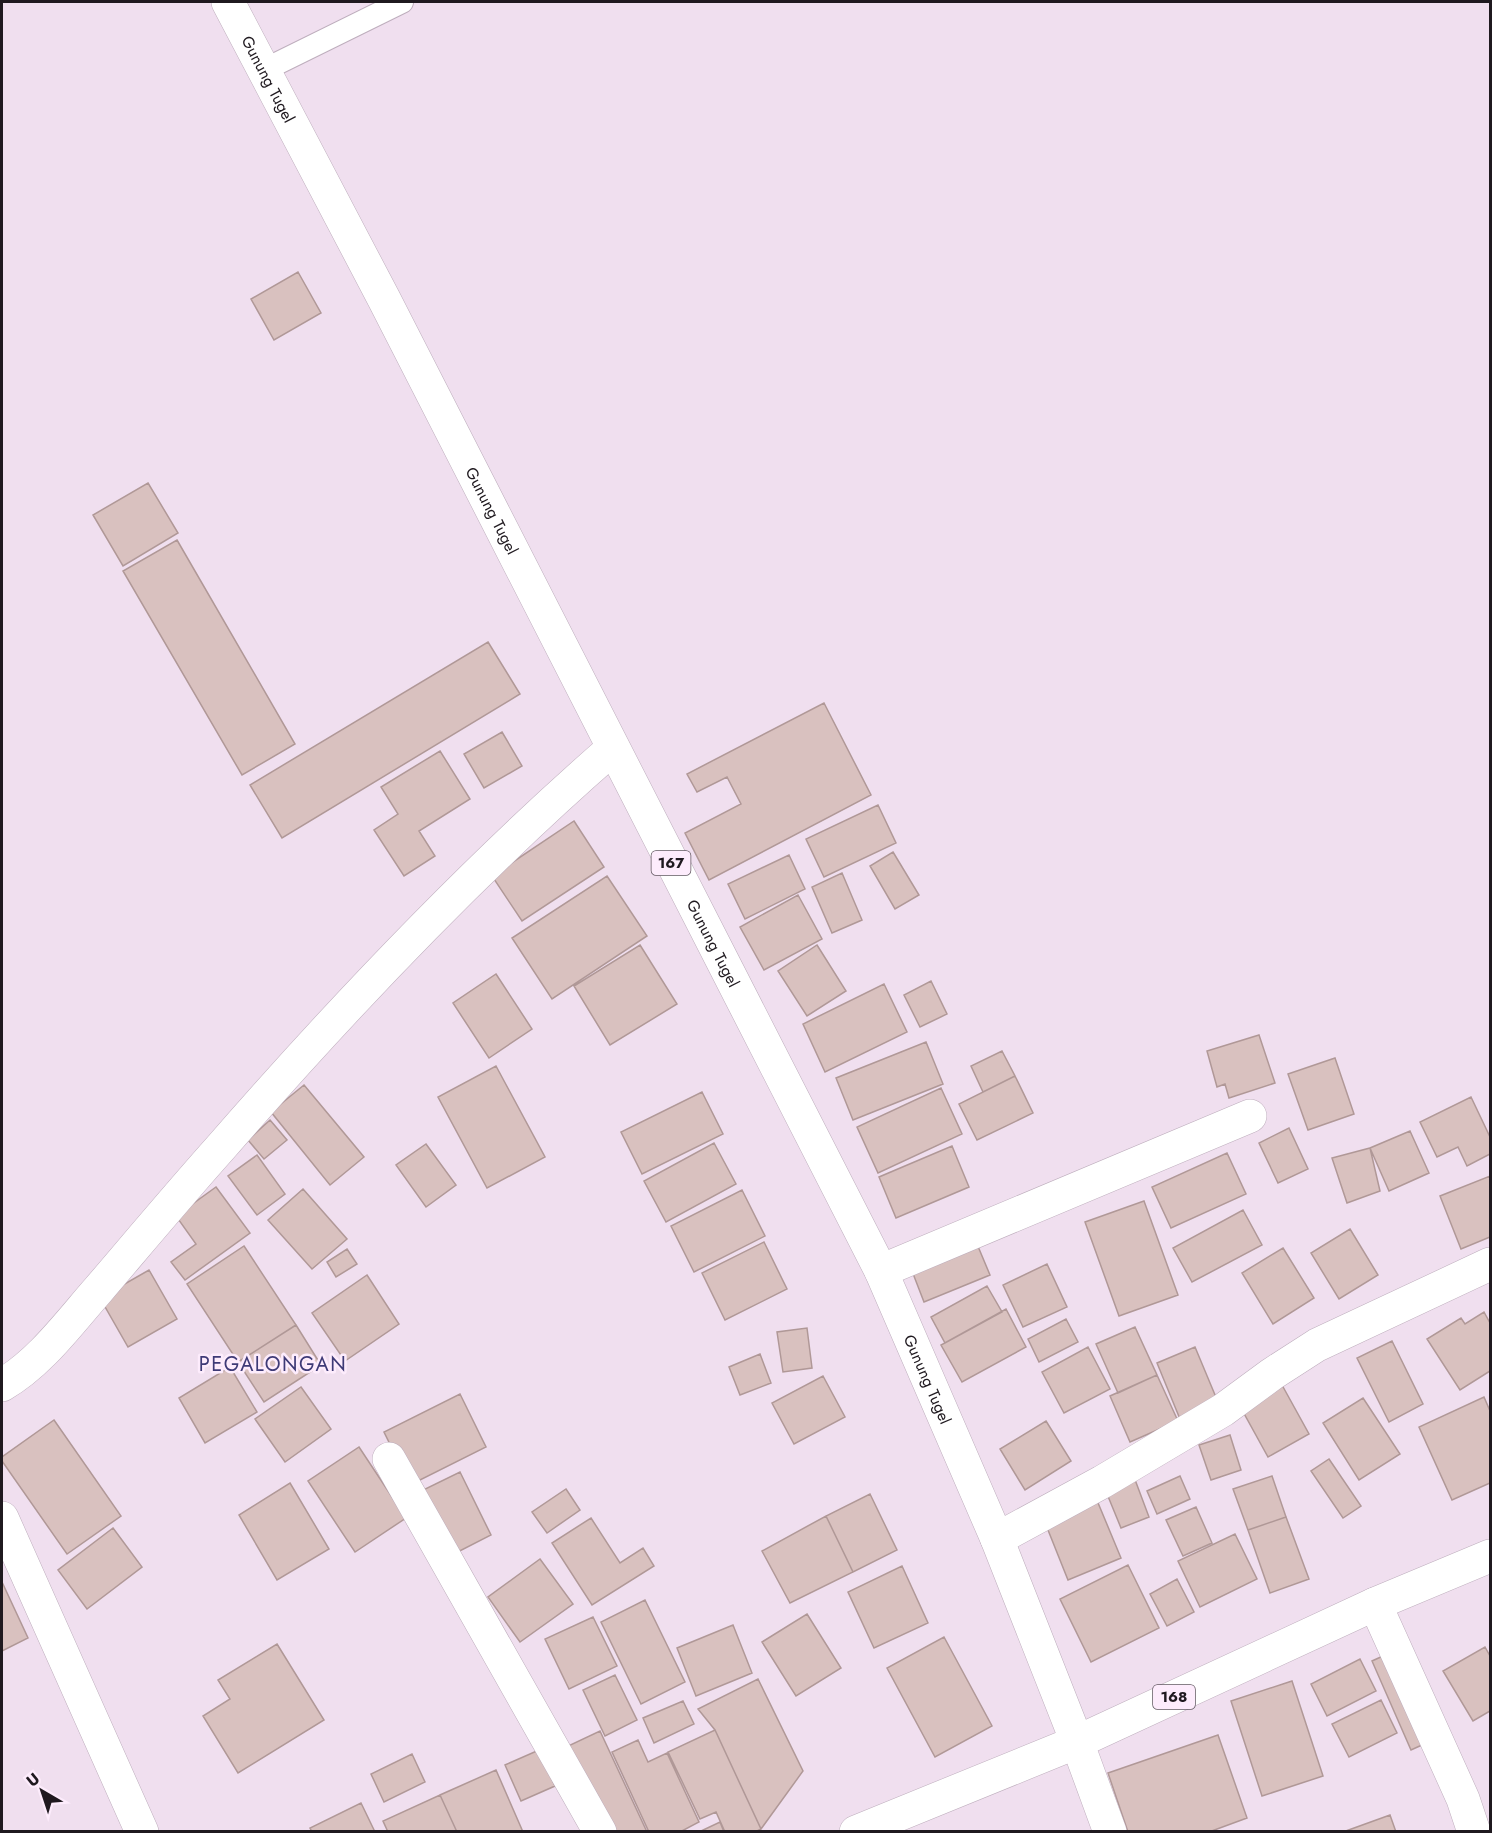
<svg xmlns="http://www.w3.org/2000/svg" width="1492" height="1833" viewBox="0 0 1492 1833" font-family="Jost,sans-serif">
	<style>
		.building { fill: #d9c1bf; stroke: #b09897; stroke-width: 1.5 }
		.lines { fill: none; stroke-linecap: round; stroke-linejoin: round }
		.lane-casing { stroke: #beaebd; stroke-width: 24 }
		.street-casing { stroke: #beaebd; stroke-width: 34 }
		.primary-casing { stroke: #beaebd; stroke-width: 34 }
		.lane { stroke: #fff; stroke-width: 22 }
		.street { stroke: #fff; stroke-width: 33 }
		.primary { stroke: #fff; stroke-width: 33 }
		.labels { text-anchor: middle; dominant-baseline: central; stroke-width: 5; stroke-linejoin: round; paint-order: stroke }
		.shield { fill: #fdecfc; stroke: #625861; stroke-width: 1.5 }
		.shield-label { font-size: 15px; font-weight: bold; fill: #1f191f }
		.street-label { font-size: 16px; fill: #1f191f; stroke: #fdecfc }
		.quarter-label { font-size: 20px; letter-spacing: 1.5px; fill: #3e3a76; stroke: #fdecfc }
	</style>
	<rect width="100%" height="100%" fill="#f0dfef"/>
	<path class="building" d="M 298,272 L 321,313 L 274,340 L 251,299 Z
		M 148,483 L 178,533 L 123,566 L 93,515 Z
		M 177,540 L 295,744 L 242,775 L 123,571 Z
		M 488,642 L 520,694 L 282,838 L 250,785 Z
		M 824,703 L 871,795 L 709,880 L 685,833 L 741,804 L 727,777 L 697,792 L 687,774 Z
		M 502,732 L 522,766 L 484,788 L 464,754 Z
		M 440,751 L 470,799 L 419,831 L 435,856 L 404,876 L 374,830 L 398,814 L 381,787 Z
		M 878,805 L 896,843 L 824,877 L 806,839 Z
		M 574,821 L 604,867 L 522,921 L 492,876 Z
		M 893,852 L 919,895 L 895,909 L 870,866 Z
		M 789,855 L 805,889 L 745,919 L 728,884 Z
		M 842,873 L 862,920 L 832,933 L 812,887 Z
		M 607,876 L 647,936 L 552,999 L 512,938 Z
		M 798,895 L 822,939 L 764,970 L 740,927 Z
		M 640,945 L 677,1004 L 610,1045 L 574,986 Z
		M 817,945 L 846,991 L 807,1016 L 778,971 Z
		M 496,974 L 532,1029 L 489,1058 L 453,1003 Z
		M 931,981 L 947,1014 L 920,1027 L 904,995 Z
		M 884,984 L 907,1032 L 825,1072 L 803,1024 Z
		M 1259,1035 L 1275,1083 L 1229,1098 L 1225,1084 L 1217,1087 L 1207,1051 Z
		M 926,1042 L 943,1084 L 853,1120 L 836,1078 Z
		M 1002,1051 L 1015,1076 L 983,1092 L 971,1066 Z
		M 1335,1058 L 1354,1114 L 1308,1130 L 1288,1074 Z
		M 496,1066 L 545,1157 L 487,1188 L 438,1097 Z
		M 1015,1076 L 1033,1113 L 977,1140 L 959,1104 Z
		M 304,1085 L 364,1157 L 330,1185 L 271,1112 Z
		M 941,1088 L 962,1134 L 878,1173 L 857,1127 Z
		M 702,1092 L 723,1134 L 642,1174 L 621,1132 Z
		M 1471,1097 L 1490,1137 L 1490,1154 L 1467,1166 L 1458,1147 L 1437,1157 L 1420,1122 Z
		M 270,1120 L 287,1140 L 264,1159 L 248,1140 Z
		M 1289,1128 L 1308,1169 L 1278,1183 L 1259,1143 Z
		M 1410,1131 L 1429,1173 L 1389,1191 L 1370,1148 Z
		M 714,1143 L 736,1184 L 666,1222 L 644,1181 Z
		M 426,1144 L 456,1185 L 426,1207 L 396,1165 Z
		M 952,1146 L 969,1187 L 896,1218 L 879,1177 Z
		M 1370,1148 L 1380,1191 L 1347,1203 L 1332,1158 Z
		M 1227,1153 L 1246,1194 L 1171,1228 L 1152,1187 Z
		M 257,1155 L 285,1194 L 257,1215 L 228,1176 Z
		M 1490,1176 L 1490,1237 L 1461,1249 L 1440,1196 Z
		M 216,1187 L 250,1233 L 185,1280 L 171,1262 L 196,1244 L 176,1216 Z
		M 303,1189 L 347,1239 L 312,1269 L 268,1220 Z
		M 742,1190 L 765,1236 L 694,1272 L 671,1226 Z
		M 1144,1201 L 1178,1295 L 1119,1316 L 1085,1222 Z
		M 1243,1210 L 1262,1245 L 1192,1282 L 1173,1248 Z
		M 1350,1229 L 1378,1275 L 1339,1299 L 1311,1253 Z
		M 764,1242 L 787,1289 L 725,1320 L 702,1273 Z
		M 977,1244 L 990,1275 L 924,1302 L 912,1271 Z
		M 244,1246 L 296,1325 L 238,1362 L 187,1284 Z
		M 1283,1248 L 1314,1298 L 1273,1324 L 1242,1273 Z
		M 347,1249 L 357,1264 L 336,1277 L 327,1262 Z
		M 1047,1264 L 1067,1307 L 1023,1327 L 1003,1285 Z
		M 149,1270 L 177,1319 L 128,1347 L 100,1298 Z
		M 367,1275 L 399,1324 L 345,1361 L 312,1313 Z
		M 987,1286 L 1002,1312 L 945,1343 L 931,1317 Z
		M 1006,1309 L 1026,1347 L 962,1382 L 941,1345 Z
		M 1484,1312 L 1490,1323 L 1490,1371 L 1460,1390 L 1427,1339 L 1461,1318 L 1465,1324 Z
		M 1066,1319 L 1078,1342 L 1039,1362 L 1028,1339 Z
		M 296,1325 L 321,1365 L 264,1402 L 238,1362 Z
		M 1135,1327 L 1157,1375 L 1118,1393 L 1096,1344 Z
		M 807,1328 L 812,1368 L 783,1372 L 777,1332 Z
		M 1392,1341 L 1423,1404 L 1389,1422 L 1357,1358 Z
		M 1088,1347 L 1110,1389 L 1064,1413 L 1042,1372 Z
		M 1195,1347 L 1218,1402 L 1180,1419 L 1157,1363 Z
		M 760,1354 L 771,1383 L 740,1395 L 729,1367 Z
		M 230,1367 L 257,1412 L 205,1443 L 179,1398 Z
		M 1157,1375 L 1178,1421 L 1130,1442 L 1110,1396 Z
		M 823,1376 L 845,1417 L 794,1444 L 772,1403 Z
		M 1282,1385 L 1309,1434 L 1268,1457 L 1241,1408 Z
		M 301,1387 L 331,1429 L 285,1462 L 255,1419 Z
		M 460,1394 L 486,1447 L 410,1485 L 384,1432 Z
		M 1484,1397 L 1490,1411 L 1490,1483 L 1452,1500 L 1419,1427 Z
		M 1363,1398 L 1400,1454 L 1359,1480 L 1323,1423 Z
		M 54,1420 L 121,1516 L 67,1554 L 2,1461 L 2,1457 Z
		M 1046,1421 L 1071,1461 L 1025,1490 L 1000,1449 Z
		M 1230,1435 L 1241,1470 L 1211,1480 L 1199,1445 Z
		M 359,1447 L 406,1518 L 355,1552 L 308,1481 Z
		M 1329,1459 L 1361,1506 L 1343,1518 L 1311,1471 Z
		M 460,1472 L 491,1535 L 448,1557 L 417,1493 Z
		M 1180,1476 L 1190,1499 L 1157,1514 L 1147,1491 Z
		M 1272,1476 L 1286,1517 L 1248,1530 L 1233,1489 Z
		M 1134,1477 L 1149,1517 L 1121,1528 L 1105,1489 Z
		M 290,1483 L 329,1549 L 277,1580 L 239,1515 Z
		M 566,1489 L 580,1510 L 547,1533 L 532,1512 Z
		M 870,1494 L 897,1550 L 853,1572 L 826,1516 Z
		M 1096,1498 L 1121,1558 L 1068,1580 L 1044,1520 Z
		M 1196,1507 L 1212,1543 L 1183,1556 L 1166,1520 Z
		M 826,1516 L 853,1572 L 790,1603 L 762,1551 Z
		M 1286,1517 L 1309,1579 L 1270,1593 L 1248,1530 Z
		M 591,1518 L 620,1563 L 643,1548 L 654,1566 L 592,1605 L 552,1543 Z
		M 113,1528 L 142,1567 L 87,1609 L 58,1570 Z
		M 1235,1534 L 1257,1579 L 1200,1607 L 1178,1561 Z
		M 540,1559 L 573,1604 L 520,1642 L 488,1597 Z
		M 1128,1565 L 1159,1628 L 1091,1662 L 1060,1599 Z
		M 902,1566 L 928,1623 L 874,1648 L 848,1592 Z
		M 1177,1579 L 1194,1612 L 1167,1626 L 1150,1594 Z
		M 2,1582 L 28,1638 L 2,1651 Z
		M 645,1600 L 685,1682 L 641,1704 L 601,1622 Z
		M 807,1614 L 841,1668 L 796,1696 L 762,1642 Z
		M 593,1617 L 617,1666 L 569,1689 L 545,1639 Z
		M 733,1625 L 752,1673 L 696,1696 L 677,1648 Z
		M 944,1637 L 992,1726 L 935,1757 L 887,1668 Z
		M 277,1644 L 324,1720 L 238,1773 L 203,1716 L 230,1699 L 218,1680 Z
		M 1485,1647 L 1490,1656 L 1490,1711 L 1473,1721 L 1443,1671 Z
		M 1394,1651 L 1433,1740 L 1411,1750 L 1372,1661 Z
		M 1360,1659 L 1376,1691 L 1327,1716 L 1311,1684 Z
		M 615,1675 L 637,1720 L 605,1736 L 583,1690 Z
		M 758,1679 L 803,1771 L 761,1829 L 715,1730 L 698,1709 Z
		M 1292,1681 L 1323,1776 L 1262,1796 L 1231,1701 Z
		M 1381,1700 L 1397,1733 L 1349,1757 L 1332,1724 Z
		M 683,1701 L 694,1724 L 654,1743 L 643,1718 Z
		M 715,1730 L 761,1829 L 755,1832 L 725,1832 L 716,1812 L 700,1819 L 668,1752 Z
		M 600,1731 L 647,1832 L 605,1832 L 566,1747 Z
		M 1218,1735 L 1247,1818 L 1209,1832 L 1128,1832 L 1108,1773 Z
		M 638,1740 L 648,1762 L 667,1753 L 699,1822 L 680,1832 L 649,1832 L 612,1752 Z
		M 539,1750 L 555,1786 L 521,1801 L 505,1765 Z
		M 412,1754 L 425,1782 L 384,1802 L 371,1774 Z
		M 496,1770 L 523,1832 L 457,1832 L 440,1795 Z
		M 440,1795 L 457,1832 L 388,1832 L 383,1821 Z
		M 361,1803 L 375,1832 L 312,1832 L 310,1828 Z
		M 1390,1815 L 1396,1832 L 1343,1832 Z
		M 720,1822 L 724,1832 L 699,1832 Z"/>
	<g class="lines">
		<defs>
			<path id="lane" d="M 264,70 L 402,2"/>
			<path id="street" d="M 881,1271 L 1250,1116
				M 2,1385 C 40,1363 69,1323 98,1290 C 139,1242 180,1193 222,1146 C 344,1006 472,871 612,749
				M 389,1459 L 600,1832
				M 2,1518 L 142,1832
				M 997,1539 L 1102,1482 L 1223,1410 L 1272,1374 L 1317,1345 L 1490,1264
				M 1375,1604 L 1463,1799 L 1474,1832
				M 1077,1742 L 1110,1832"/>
			<g id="primary">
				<path id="s1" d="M 228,2 L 384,299 L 881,1271 L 997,1539 L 1077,1742"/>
				<path d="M 856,1832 L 1077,1742 L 1375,1604 L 1490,1556"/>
			</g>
		</defs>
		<use href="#lane" class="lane-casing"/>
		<use href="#street" class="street-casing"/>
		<use href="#primary" class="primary-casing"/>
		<use href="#lane" class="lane"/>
		<use href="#street" class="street"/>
		<use href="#primary" class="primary"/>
	</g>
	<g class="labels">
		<g class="shield">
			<rect x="651.5" y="851" width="39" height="24" rx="4.5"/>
			<rect x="1153" y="1685" width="42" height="24" rx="4.5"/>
		</g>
		<g class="shield-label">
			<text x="671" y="863">167</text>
			<text x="1174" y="1697">168</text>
		</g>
		<g class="street-label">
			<text stroke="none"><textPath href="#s1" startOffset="87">Gunung Tugel</textPath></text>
			<text stroke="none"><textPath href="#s1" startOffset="573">Gunung Tugel</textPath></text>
			<text stroke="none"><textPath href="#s1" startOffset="1059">Gunung Tugel</textPath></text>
			<text stroke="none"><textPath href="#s1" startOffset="1545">Gunung Tugel</textPath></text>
		</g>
		<g class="quarter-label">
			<text x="273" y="1364">PEGALONGAN</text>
		</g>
	</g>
	<rect width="1492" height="1833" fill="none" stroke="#1f191f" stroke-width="6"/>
	<g transform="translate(42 1791) rotate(321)" stroke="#fdecfc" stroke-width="4.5" paint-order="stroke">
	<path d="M0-4.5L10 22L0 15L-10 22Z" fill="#1f191f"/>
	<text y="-9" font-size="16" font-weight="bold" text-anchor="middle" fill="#1f191f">U</text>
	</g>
</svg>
